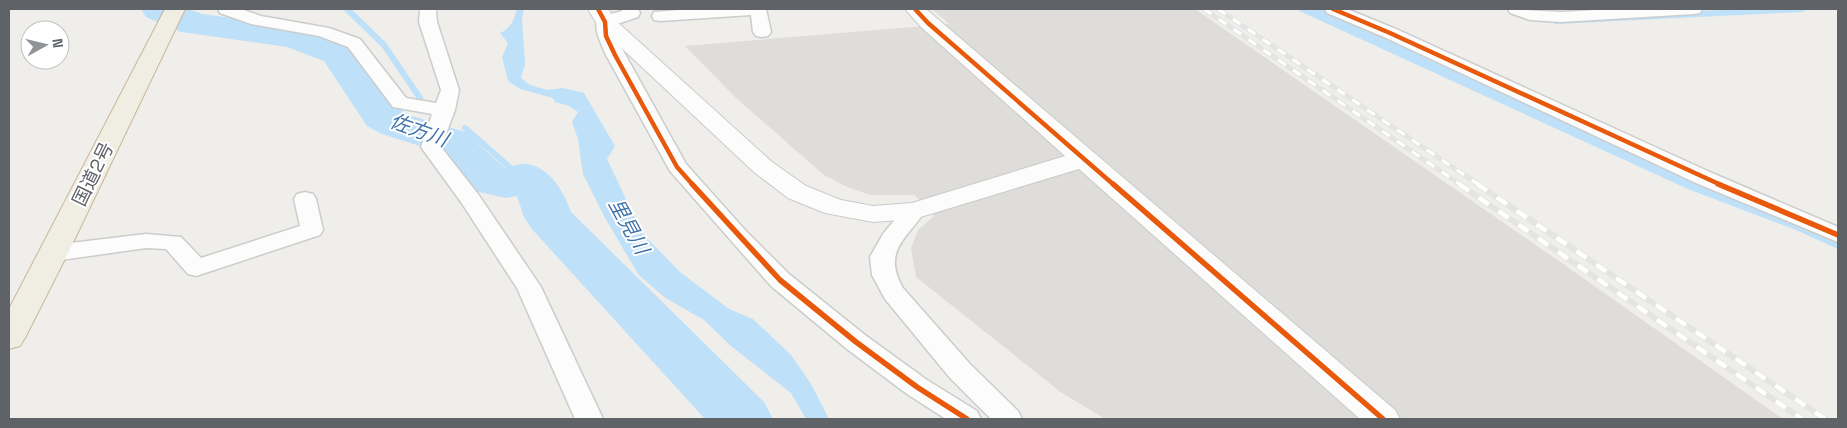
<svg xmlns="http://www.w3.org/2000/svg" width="1847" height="428" viewBox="0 0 1847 428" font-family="'Space Grotesk','Noto Sans JP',sans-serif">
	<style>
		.industrial { fill: #dfddda }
		.water { fill: #bfe0f9 }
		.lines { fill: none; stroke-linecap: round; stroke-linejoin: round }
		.stream { stroke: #bfe0f9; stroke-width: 6 }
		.river { fill: #bfe0f9; fill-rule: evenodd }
		.street-casing { stroke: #cbcccc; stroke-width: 3 }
		.secondary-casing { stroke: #cacacb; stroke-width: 2 }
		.highway-casing { stroke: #c8b996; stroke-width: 2 }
		.street { fill: #fdfcfc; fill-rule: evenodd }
		.secondary { fill: #fdfcfc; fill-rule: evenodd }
		.highway { fill: #f0ede3; fill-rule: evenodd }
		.rail-far1-casing { stroke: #e4e4e4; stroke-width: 5 }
		.rail-casing { stroke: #e4e4e4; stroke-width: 6 }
		.rail-far1 { stroke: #fff; stroke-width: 3; stroke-dasharray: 9; stroke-linecap: butt }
		.rail { stroke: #fff; stroke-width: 4.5; stroke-dasharray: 12; stroke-linecap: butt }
		.cycleway-far1-casing { stroke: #fff; stroke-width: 7 }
		.cycleway-casing { stroke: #fff; stroke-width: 9 }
		.cycleway-far1 { stroke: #e8590c; stroke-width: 4.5 }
		.cycleway { stroke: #e8590c; stroke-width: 5.5 }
		.labels { text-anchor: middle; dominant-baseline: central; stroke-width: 4; stroke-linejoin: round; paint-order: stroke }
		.street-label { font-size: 19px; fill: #5f6368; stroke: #fff }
		.water-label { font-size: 20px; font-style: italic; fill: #4174aa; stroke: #fff }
	</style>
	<rect width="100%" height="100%" fill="#efeeea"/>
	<path class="industrial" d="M 932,9 L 1195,9 L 1559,261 L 1783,419 L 1105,419 L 1062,393 L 916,277 L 911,248 L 918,230 L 934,216 L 915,195 L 870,195 L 847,187 L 824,175 L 736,98 L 685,46 L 949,24 Z"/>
	<path class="water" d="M 517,9 L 524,9 L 522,18 L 525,64 L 521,78 L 530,85 L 547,90 L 563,88 L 584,93 L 615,146 L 607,159 L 642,233 L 680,272 L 729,309 L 753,319 L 791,355 L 811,384 L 829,419 L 806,419 L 791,393 L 731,346 L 704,320 L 664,297 L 638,274 L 604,216 L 583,174 L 578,139 L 572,122 L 578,112 L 569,106 L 555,102 L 553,98 L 520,89 L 508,81 L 502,57 L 508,43 L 500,33 C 511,28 514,20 517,9 Z
		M 1295,9 L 1326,9 L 1825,235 L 1838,242 L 1838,249 L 1796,230 L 1688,189 Z"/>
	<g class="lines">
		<path class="stream" d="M 347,9 L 384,45 L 420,98
			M 1556,21 L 1802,9
			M 465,128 L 522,178"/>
		<path class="river" d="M 141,9 L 189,9 L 202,14 L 294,26 L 352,45 L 397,108 L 412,116 L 472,134 L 479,145 L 505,168 C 510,167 516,165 521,164 C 547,162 564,191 571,212 L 764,402 L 773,419 L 705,419 L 531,228 L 524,217 L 517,196 L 506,198 L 475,191 L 447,164 L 439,152 L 382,134 L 367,126 L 324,61 L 287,47 L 181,32 L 146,17 Z"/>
		<defs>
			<path id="street" d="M 218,9 L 241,9 L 261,16 L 329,28 L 360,39 L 406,98 L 436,103 L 441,90 L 419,22 L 420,9 L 436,9 L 437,22 L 459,90 L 455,110 L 441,147 L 478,194 L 541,287 L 603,419 L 575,419 L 517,288 L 461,202 L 421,147 L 432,114 L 393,107 L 348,47 L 319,36 L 251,24 L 220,13 Z
				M 622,9 L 638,9 L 640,13 L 638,17 L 614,25 L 615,36 L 686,164 L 745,230 L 789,274 L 865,335 L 927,380 L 977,411 L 981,419 L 946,419 L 907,394 L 847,349 L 771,286 L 670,171 L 606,55 C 603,47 590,24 600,18 C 606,14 616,13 622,11 Z
				M 691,9 L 766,9 L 771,32 L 768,36 L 762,37 L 756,36 L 753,32 L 751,15 L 660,21 L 654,20 L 652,16 L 654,12 Z
				M 1325,9 L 1347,9 L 1396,29 L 1712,173 L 1838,227 L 1838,242 L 1696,183 L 1384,37 L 1327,13 Z
				M 1508,9 L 1561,12 L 1614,9 L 1702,9 L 1700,13 L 1694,14 L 1561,22 L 1530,20 L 1510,13 Z
				M 305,192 L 313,194 L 316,199 L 323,230 L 320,235 L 196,276 L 188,274 L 166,249 L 146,248 L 54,261 L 46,258 L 42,253 L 46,248 L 54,245 L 146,234 L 181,237 L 201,258 L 300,226 L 294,199 L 297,194 Z
				M 914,204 L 922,206 L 925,211 C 906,240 882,251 903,288 L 970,364 L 1018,411 L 1022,419 L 991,419 L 950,378 L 885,299 L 872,275 L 870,257 L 883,234 L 906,206 Z"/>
			<path id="secondary" d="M 588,9 L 608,9 L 614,19 L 772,162 L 806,186 L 841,200 L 873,206 L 912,203 L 1065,156 L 921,27 L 905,9 L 926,9 L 1395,410 L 1400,419 L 1360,419 L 1079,169 L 914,219 L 873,222 L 825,213 L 788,198 L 754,172 L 598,26 Z"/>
			<path id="highway" d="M 165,9 L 185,9 L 68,253 L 25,338 L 20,346 L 9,349 L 9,309 Z"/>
		</defs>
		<use href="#street" class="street-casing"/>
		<use href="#secondary" class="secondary-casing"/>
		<use href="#highway" class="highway-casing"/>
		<use href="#street" class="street"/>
		<use href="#secondary" class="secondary"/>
		<use href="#highway" class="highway"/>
		<defs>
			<path id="rail-far1" d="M 1204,9 L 1461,185
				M 1218,9 L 1479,185"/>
			<path id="rail" d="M 1459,184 L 1802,419
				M 1477,184 L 1825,419"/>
		</defs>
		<use href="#rail-far1" class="rail-far1-casing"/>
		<use href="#rail" class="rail-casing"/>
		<use href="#rail-far1" class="rail-far1"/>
		<use href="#rail" class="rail"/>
		<defs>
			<path id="cycleway-far1" d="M 598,9 L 605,22 L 606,36 L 615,55 L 677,167 L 693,185
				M 915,9 L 928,23 L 1114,185
				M 1333,9 L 1390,33 L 1721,185"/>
			<path id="cycleway" d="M 692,184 L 780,280 L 856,342 L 917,387 L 967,419
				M 1113,184 L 1383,419
				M 1718,184 L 1838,235"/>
		</defs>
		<use href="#cycleway-far1" class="cycleway-far1-casing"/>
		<use href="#cycleway" class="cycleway-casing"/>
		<use href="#cycleway-far1" class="cycleway-far1"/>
		<use href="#cycleway" class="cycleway"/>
	</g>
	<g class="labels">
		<g class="street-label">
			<text transform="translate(93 174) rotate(-64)">国道2号</text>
		</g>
		<g class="water-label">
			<text transform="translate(419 130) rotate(20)">佐方川</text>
			<text transform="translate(629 226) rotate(61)">里見川</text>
		</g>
	</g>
	<rect width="1847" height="428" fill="none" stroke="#5f6368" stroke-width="20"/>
	<g transform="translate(45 45) rotate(82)"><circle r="24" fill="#ffffff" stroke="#bfc1c3"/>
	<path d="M0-4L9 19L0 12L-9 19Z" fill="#919496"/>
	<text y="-8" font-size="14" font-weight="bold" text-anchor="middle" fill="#5f6368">N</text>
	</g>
</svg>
